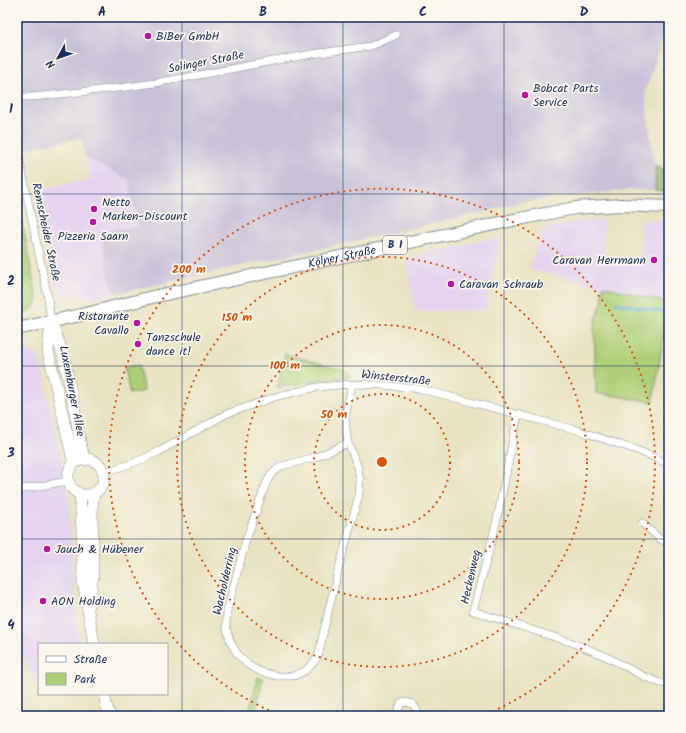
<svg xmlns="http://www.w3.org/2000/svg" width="686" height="733" viewBox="0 0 686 733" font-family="Kalam,sans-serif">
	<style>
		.built { fill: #e5d3f0 }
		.industrial { fill: #c7c0d8 }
		.green { fill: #aecf77; stroke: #647f6a }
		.forest { fill: #8ab268; stroke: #527063 }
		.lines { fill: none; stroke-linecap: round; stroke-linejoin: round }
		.stream { stroke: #5fb1da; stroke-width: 2.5 }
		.street-casing { stroke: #828990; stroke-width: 8 }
		.secondary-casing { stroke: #828990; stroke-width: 12 }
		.primary-casing { stroke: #828990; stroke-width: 14 }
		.street { stroke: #fff; stroke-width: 7 }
		.secondary { stroke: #fff; stroke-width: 11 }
		.primary { stroke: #fff; stroke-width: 12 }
		.grid { fill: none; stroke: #1b2f5e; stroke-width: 1; stroke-opacity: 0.55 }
		.ring { fill: none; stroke: #d45514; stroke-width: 2; stroke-dasharray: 2 4 }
		.poi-dot { fill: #b5179e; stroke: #fbf7ec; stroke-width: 1.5 }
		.labels { text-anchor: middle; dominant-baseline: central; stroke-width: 3.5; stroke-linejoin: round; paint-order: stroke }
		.shield { fill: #fbf7ec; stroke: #5e6b89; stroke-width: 1 }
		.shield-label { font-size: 11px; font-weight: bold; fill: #1b2f5e }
		.poi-label { font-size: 12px; fill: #1b2f5e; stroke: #fbf7ec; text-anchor: start }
		.street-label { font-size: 12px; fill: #1b2f5e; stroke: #fbf7ec }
		.centre { fill: #d45514; stroke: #fbf7ec; stroke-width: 2 }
		.ring-label { font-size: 12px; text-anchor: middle; font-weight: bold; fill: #d45514; stroke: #fbf7ec; stroke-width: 3.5; stroke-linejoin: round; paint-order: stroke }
		.neatline { fill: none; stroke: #1b2f5e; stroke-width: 1.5 }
		.grid-label { font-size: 13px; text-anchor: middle; font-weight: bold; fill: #1b2f5e }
	</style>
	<rect width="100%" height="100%" fill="#fbf7ec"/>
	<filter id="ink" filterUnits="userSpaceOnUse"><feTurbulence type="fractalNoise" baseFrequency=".025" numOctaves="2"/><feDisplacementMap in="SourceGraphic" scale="8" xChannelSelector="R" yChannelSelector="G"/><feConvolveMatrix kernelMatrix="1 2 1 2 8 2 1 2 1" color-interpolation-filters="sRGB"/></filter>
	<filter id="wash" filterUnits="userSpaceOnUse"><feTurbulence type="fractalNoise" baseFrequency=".012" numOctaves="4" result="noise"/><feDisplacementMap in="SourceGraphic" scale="16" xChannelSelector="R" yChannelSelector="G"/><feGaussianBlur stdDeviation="0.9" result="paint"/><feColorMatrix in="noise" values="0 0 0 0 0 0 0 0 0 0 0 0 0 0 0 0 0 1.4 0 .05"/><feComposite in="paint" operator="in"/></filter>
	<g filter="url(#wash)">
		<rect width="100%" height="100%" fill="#e9e3c2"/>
		<path class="built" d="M 86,158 L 129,179 L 134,207 L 138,226 L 100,233 L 112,289 L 115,294 L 90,299 L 88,294 L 71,298 L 62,293 L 55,284 L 37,190 L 90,180 Z
			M 641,220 L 669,221 L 669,303 L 603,286 L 533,271 L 530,267 L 542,229 L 584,221 L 604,221 L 604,258 L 615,258 L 620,262 L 640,262 Z
			M 501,237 L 486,310 L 415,311 L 406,257 Z
			M 25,350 L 35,352 L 40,360 L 62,462 L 69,498 L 74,590 L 79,633 L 81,644 L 39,644 L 39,684 L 33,686 L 26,659 L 17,653 L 17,352 Z"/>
		<path class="industrial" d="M 17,17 L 669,17 L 669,20 L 645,92 L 654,166 L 655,190 L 624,190 L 524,202 L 458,218 L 115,294 L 112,289 L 100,232 L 138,226 L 134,207 L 129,180 L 86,158 L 81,138 L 28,148 L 17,135 Z"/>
		<path class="green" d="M 17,195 L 37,299 C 35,311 30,311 19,313 L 20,310 L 19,290 Z
			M 603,286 L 669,303 L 653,402 L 596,393 L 594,326 L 602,302 Z
			M 285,354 L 345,370 L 349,373 L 349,377 C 324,379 301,383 277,388 Z
			M 138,365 L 144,391 L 130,394 L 124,368 Z
			M 258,677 L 263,679 L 254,716 L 248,716 Z"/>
		<path class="forest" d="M 655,166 L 669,171 L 669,192 L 655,190 Z"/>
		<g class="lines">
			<path class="stream" d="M 616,303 L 669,313"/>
		</g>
	</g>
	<g filter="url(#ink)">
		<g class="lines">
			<defs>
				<path id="street" d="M 17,97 L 32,97 L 119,88 L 155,83 L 210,73 L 251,65 L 312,54 L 371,46 L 396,35
					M 17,147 L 48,298 L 51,321
					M 518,414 L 496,524 L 473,611 L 573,643 L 605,656 L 643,676 L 660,683 L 669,684
					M 348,443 L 358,467 L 360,481 L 359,495 L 337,575 L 323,634 L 319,654 L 314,662 L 305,671 L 294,676 L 278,676 L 261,672 L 248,665 L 238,655 L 230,641 L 226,625 L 227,611 L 246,540 L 266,484 L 270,476 L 276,470 L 282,466 L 316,457 Z
					M 348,443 L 346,429 L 346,414 L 352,384
					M 102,472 C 122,468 142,460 160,451 L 226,414 L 278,396 L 317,387 L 352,384 L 382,385 L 421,389 L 577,430 L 639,451 L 669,464
					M 17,490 L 68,481
					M 642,523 L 660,539 L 669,544
					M 398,716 C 397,711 399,708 401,703 C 408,701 413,703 417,710 L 415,716
					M 666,716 L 669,708"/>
				<path id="secondary" d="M 51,321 L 48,351 L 74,464
					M 52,324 L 63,354 L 74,406 L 81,447 L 85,460
					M68 477a18 18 0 1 1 36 0a18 18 0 1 1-36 0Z
					M 80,494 L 82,529 L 83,582 L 94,644
					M 90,602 L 93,573 L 92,507 L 94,493
					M 104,694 L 106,704 L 110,716"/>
				<g id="primary">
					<path id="s1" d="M 17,329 L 94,312 L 152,297 L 509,221 L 575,208 L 621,205 L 669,207"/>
				</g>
			</defs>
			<use href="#street" class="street-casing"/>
			<use href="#secondary" class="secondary-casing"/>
			<use href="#primary" class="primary-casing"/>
			<use href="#street" class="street"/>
			<use href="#secondary" class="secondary"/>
			<use href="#primary" class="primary"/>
		</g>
	</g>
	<path class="grid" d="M 182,17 L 182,716M 343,17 L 343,716M 504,17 L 504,716M 17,194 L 669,194M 17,366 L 669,366M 17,539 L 669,539"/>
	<g class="ring">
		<circle cx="382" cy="462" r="68"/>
		<circle cx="382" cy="462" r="137"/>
		<circle cx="382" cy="462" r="205"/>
		<path d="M280 715A273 273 0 1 1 484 715"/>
	</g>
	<g class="poi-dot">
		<circle cx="148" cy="36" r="4"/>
		<circle cx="525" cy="95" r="4"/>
		<circle cx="94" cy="209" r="4"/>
		<circle cx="93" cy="222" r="4"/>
		<circle cx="654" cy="260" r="4"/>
		<circle cx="451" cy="284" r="4"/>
		<circle cx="137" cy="323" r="4"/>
		<circle cx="138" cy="344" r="4"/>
		<circle cx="47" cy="549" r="4"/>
		<circle cx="43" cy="601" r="4"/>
	</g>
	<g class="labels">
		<rect class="shield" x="383" y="236" width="24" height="18" rx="3"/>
		<g class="shield-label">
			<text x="395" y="245">B 1</text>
		</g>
		<g class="poi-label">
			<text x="156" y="36">BiBer GmbH</text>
			<text x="533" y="88">Bobcat Parts<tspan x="533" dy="14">Service</tspan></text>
			<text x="102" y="202">Netto<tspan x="102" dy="14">Marken-Discount</tspan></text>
			<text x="93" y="236" text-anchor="middle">Pizzeria Saarn</text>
			<text x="646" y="260" text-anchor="end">Caravan Herrmann</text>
			<text x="459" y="284">Caravan Schraub</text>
			<text x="129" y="316" text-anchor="end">Ristorante<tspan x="129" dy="14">Cavallo</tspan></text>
			<text x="146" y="337">Tanzschule<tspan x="146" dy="14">dance it!</tspan></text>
			<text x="55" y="549">Jauch &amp; Hübener</text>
			<text x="51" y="601">AON Holding</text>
		</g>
		<g class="street-label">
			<text transform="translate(206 62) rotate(-11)">Solinger Straße</text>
			<text transform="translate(46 232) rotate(78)">Remscheider Straße</text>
			<text stroke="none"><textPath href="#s1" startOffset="333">Kölner Straße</textPath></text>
			<text transform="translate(396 378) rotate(6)">Winsterstraße</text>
			<text transform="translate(72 391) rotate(79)">Luxemburger Allee</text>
			<text transform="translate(471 577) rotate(-77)">Heckenweg</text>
			<text transform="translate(225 581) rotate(-77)">Wacholderring</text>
		</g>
	</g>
	<circle cx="382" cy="462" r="6" class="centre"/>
	<g class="ring-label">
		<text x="189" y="273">200 m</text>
		<text x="237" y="321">150 m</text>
		<text x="285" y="369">100 m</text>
		<text x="334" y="418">50 m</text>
	</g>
	<rect width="686" height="733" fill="none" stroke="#fbf7ec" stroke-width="44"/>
	<rect x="38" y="643" width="130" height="52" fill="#fbf7ec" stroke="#a1a7b3"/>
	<rect x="46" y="656" width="20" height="6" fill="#ffffff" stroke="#a1a7b3"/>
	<text x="74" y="663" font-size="12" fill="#1b2f5e">Straße</text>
	<rect x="46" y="673" width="20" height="12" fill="#aecf77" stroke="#a1a7b3"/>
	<text x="74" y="683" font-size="12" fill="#1b2f5e">Park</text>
	<g transform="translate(58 58) rotate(229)" stroke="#fbf7ec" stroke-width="3" paint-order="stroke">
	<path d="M0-3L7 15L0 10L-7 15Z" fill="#1b2f5e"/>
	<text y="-6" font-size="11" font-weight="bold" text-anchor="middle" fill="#1b2f5e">N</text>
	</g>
	<rect x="22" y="22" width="642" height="689" class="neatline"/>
	<g class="grid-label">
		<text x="102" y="16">A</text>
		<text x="263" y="16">B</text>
		<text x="423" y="16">C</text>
		<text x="584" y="16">D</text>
		<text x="11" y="113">1</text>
		<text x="11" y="285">2</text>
		<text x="11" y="457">3</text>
		<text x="11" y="629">4</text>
	</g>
</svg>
